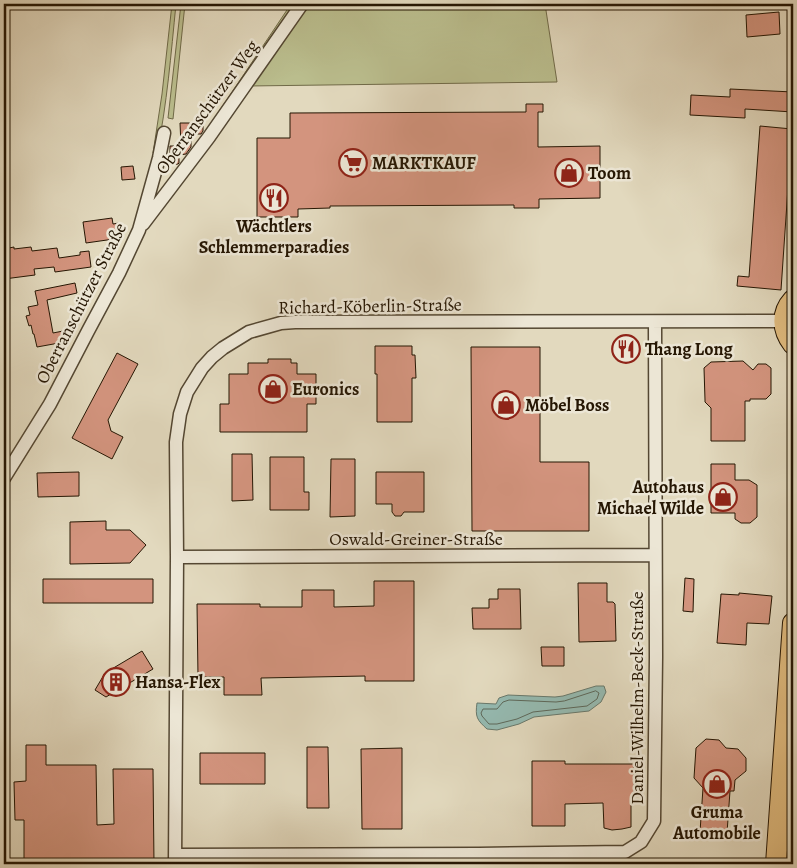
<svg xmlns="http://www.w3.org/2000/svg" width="797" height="868" viewBox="0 0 797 868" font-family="Alegreya,serif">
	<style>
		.green { fill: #babd8d; stroke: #706a48 }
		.water { fill: #95bab1; stroke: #68786b }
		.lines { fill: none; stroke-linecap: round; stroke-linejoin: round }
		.shore { stroke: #5d685a; stroke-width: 1 }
		.building { fill: #d3947e; stroke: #251603 }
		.minor-casing { stroke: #544732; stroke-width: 15 }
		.primary-casing { stroke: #251603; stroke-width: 22 }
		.minor { stroke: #ece6d5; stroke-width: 12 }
		.primary { stroke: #e1bc7f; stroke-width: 20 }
		.labels { text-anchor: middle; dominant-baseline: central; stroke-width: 5; stroke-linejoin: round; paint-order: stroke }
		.street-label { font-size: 18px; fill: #251603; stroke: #ece6d5 }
		.poi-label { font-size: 18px; font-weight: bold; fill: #251603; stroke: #ece6d5; text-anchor: start }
	</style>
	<rect width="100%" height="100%" fill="#e2d9be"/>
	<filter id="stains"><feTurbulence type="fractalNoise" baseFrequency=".004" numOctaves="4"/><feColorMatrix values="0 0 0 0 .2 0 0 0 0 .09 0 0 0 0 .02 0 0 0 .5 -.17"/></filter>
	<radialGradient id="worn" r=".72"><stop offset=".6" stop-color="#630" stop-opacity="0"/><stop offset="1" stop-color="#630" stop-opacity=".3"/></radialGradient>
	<path class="green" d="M 172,4 L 176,4 C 171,54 167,104 157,153 L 153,153 L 162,94 Z
		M 181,4 L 185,4 L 173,119 L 168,118 Z
		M 291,4 L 298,4 L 217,121 L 214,119 Z
		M 305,4 L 545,4 L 557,82 L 249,86 Z"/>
	<path class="water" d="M 596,686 L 604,686 L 606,692 L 601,702 L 589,711 L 534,717 L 519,724 L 497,730 L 487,729 C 477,720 475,717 477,703 L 496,704 L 499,698 L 508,695 L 555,697 L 563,696 Z"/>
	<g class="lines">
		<path class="shore" d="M 596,691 L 599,693 L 597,699 L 587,706 L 533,712 L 517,719 L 497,724 L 489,724 L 482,716 L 481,713 L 483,709 L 497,709 L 503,702 L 509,700 L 556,702 L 564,701 Z"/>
	</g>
	<path class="building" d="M 779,12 L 780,34 L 747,37 L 746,15 Z
		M 730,89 L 793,92 L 793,112 L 745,109 L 745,118 L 690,115 L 691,95 L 730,97 Z
		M 526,104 L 543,104 L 543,112 L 538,112 L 538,147 L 600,146 L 600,198 L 539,199 L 539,208 L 514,208 L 514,205 L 330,206 L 330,208 L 298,209 L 298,217 L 257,217 L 257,138 L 290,138 L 290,113 L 526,112 Z
		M 180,123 L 203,123 L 203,131 L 201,134 L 191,134 L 191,147 L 186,154 L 179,155 L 179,163 L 178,164 L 170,165 L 170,146 L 181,146 Z
		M 760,126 L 792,129 L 781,290 L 737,286 L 738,276 L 749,277 Z
		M 133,166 L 135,179 L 122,180 L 121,167 Z
		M 112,218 L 113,224 L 119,223 L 121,238 L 86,243 L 83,222 Z
		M 14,247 L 14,249 L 31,247 L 32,251 L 57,248 L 59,258 L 80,255 L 80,252 L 89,251 L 91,267 L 55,272 L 54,267 L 34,269 L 35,275 L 4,279 L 4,249 Z
		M 75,283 L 77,293 L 47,300 L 53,333 L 68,330 L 70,341 L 37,347 L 34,334 L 33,334 L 31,325 L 29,326 L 26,316 L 30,315 L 28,307 L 38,305 L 35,291 Z
		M 621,345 L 631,345 L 631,353 L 621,353 Z
		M 375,346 L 412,346 L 412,355 L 415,355 L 416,378 L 412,378 L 412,422 L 377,422 L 377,374 L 375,374 Z
		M 471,347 L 540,347 L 540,462 L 589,462 L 589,531 L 472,531 Z
		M 117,353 L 138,364 L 108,420 L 111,431 L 123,437 L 112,459 L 72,438 Z
		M 268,359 L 291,359 L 291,363 L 297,363 L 297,374 L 316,374 L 316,404 L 307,404 L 307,432 L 220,432 L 220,404 L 229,404 L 229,374 L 248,374 L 248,363 L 268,363 Z
		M 743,361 L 753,370 L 758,364 L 766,364 L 771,368 L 771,394 L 766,399 L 750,399 L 750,401 L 745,401 L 745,441 L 711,441 L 711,408 L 705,402 L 705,400 L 704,368 L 711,362 Z
		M 232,454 L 252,454 L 253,500 L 232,501 Z
		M 270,457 L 304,457 L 304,492 L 309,492 L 309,510 L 270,510 Z
		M 331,459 L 355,459 L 355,516 L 330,517 Z
		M 711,464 L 735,464 L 735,480 L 749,480 L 757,485 L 757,517 L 750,523 L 741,523 L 735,519 L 735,513 L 711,513 Z
		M 79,472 L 79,496 L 38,497 L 37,473 Z
		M 376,472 L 424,472 L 424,512 L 404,512 L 401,516 L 395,516 L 392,512 L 392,504 L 376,504 Z
		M 106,521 L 106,530 L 130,530 L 146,545 L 130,563 L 70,564 L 70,522 Z
		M 685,578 L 694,579 L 693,612 L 683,611 Z
		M 43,579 L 153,579 L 153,603 L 43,603 Z
		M 374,581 L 414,581 L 414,681 L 365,681 L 365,676 L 261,678 L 262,695 L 224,695 L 224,677 L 198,677 L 197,604 L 260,604 L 260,607 L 302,607 L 302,590 L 334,590 L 334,607 L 374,606 Z
		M 578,583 L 607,583 L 607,602 L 613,602 L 615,604 L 616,641 L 579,642 Z
		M 498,589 L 520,589 L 521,629 L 473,629 L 472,608 L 489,608 L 489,599 L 498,599 Z
		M 739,593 L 772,596 L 769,624 L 747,623 L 746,645 L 717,643 L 721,594 L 739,595 Z
		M 541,647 L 564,647 L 564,666 L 542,666 Z
		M 142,651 L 153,669 L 106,697 L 95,690 L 105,673 Z
		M 706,739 L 719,740 L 726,748 L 738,749 L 746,758 L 746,771 L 735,780 L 734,791 L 730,791 L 727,833 L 700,832 L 703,788 L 694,778 L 696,748 Z
		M 26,745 L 46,745 L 46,765 L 96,765 L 97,825 L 114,824 L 113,769 L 153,769 L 154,864 L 24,864 L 24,820 L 15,820 L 14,782 L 26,781 Z
		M 307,747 L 328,747 L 329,808 L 307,808 Z
		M 402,748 L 402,829 L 362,829 L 361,749 Z
		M 200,753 L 265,753 L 265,784 L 200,784 Z
		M 532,761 L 565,761 L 565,764 L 634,764 L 634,802 L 631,803 L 631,827 L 622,829 L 612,830 L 604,828 L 603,803 L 565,804 L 565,826 L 532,826 Z"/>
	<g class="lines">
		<defs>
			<path id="minor" d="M 143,224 L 209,137 L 302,4
				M 4,478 L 50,404 L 88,331 L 119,273 L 139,230 L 159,158 L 164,133
				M 177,557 L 655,555
				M 175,855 L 479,854 L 625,852 L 641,842 L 654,821 L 656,657 L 655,322
				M 175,864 L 177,557 L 176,442 L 180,414 L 187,392 L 202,368 L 212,357 L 223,348 L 249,332 L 281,323 L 295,322 L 784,321"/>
			<path id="primary" d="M 793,300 C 781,313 782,330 793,344
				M 776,864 L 793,623"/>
		</defs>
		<use href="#minor" class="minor-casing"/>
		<use href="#primary" class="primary-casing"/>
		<use href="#minor" class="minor"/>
		<use href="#primary" class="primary"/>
	</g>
	<defs>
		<symbol id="supermarket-ring" viewBox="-11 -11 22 22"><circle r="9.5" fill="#ece6d5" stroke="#8f2418" stroke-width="1.5"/><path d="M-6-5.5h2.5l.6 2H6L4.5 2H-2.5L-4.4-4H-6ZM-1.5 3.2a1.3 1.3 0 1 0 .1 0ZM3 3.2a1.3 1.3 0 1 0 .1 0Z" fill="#8f2418"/></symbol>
		<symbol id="shop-ring" viewBox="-11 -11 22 22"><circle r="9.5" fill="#ece6d5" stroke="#8f2418" stroke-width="1.5"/><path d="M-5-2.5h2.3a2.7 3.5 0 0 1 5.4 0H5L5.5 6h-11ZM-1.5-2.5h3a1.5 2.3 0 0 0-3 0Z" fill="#8f2418"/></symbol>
		<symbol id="restaurant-ring" viewBox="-11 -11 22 22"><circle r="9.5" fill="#ece6d5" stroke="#8f2418" stroke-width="1.5"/><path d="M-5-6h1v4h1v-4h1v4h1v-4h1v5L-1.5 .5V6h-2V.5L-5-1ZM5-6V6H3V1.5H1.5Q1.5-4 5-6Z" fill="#8f2418"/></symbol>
		<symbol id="building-ring" viewBox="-11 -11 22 22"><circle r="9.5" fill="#ece6d5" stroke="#8f2418" stroke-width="1.5"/><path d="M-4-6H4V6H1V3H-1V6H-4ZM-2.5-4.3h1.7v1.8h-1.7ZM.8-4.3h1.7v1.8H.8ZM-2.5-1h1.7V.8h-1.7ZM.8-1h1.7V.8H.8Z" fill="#8f2418"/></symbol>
	</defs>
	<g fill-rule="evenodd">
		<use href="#supermarket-ring" x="337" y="147" width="32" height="32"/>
		<use href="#shop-ring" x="553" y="157" width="32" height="32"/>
		<use href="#restaurant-ring" x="258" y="182" width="32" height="32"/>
		<use href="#restaurant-ring" x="610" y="333" width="32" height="32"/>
		<use href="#shop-ring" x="257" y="373" width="32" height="32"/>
		<use href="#shop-ring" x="490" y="389" width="32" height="32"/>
		<use href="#shop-ring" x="707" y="481" width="32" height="32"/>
		<use href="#building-ring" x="100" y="666" width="32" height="32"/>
		<use href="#shop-ring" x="701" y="768" width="32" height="32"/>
	</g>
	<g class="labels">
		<g class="street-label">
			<text transform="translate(207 107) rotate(-54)">Oberranschützer Weg</text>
			<text transform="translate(81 303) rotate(-63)">Oberranschützer Straße</text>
			<text transform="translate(370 306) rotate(-1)">Richard-Köberlin-Straße</text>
			<text x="416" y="539">Oswald-Greiner-Straße</text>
			<text transform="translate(637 698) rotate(-90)">Daniel-Wilhelm-Beck-Straße</text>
		</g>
		<g class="poi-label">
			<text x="372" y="163">MARKTKAUF</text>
			<text x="588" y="173">Toom</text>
			<text x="274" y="226" text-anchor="middle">Wächtlers<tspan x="274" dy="21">Schlemmerparadies</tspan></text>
			<text x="645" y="349">Thang Long</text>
			<text x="292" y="389">Euronics</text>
			<text x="525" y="405">Möbel Boss</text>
			<text x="704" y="487" text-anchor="end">Autohaus<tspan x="704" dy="21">Michael Wilde</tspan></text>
			<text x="135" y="682">Hansa-Flex</text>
			<text x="717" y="812" text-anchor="middle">Gruma<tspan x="717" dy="21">Automobile</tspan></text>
		</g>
	</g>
	<rect width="797" height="868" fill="none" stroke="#e2d9be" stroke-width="20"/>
	<rect x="5" y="5" width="787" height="858" fill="none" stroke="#251603" stroke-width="2.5"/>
	<rect x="10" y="10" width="777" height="848" fill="none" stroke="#251603"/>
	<rect width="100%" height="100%" filter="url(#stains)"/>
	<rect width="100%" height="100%" fill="url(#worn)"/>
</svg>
